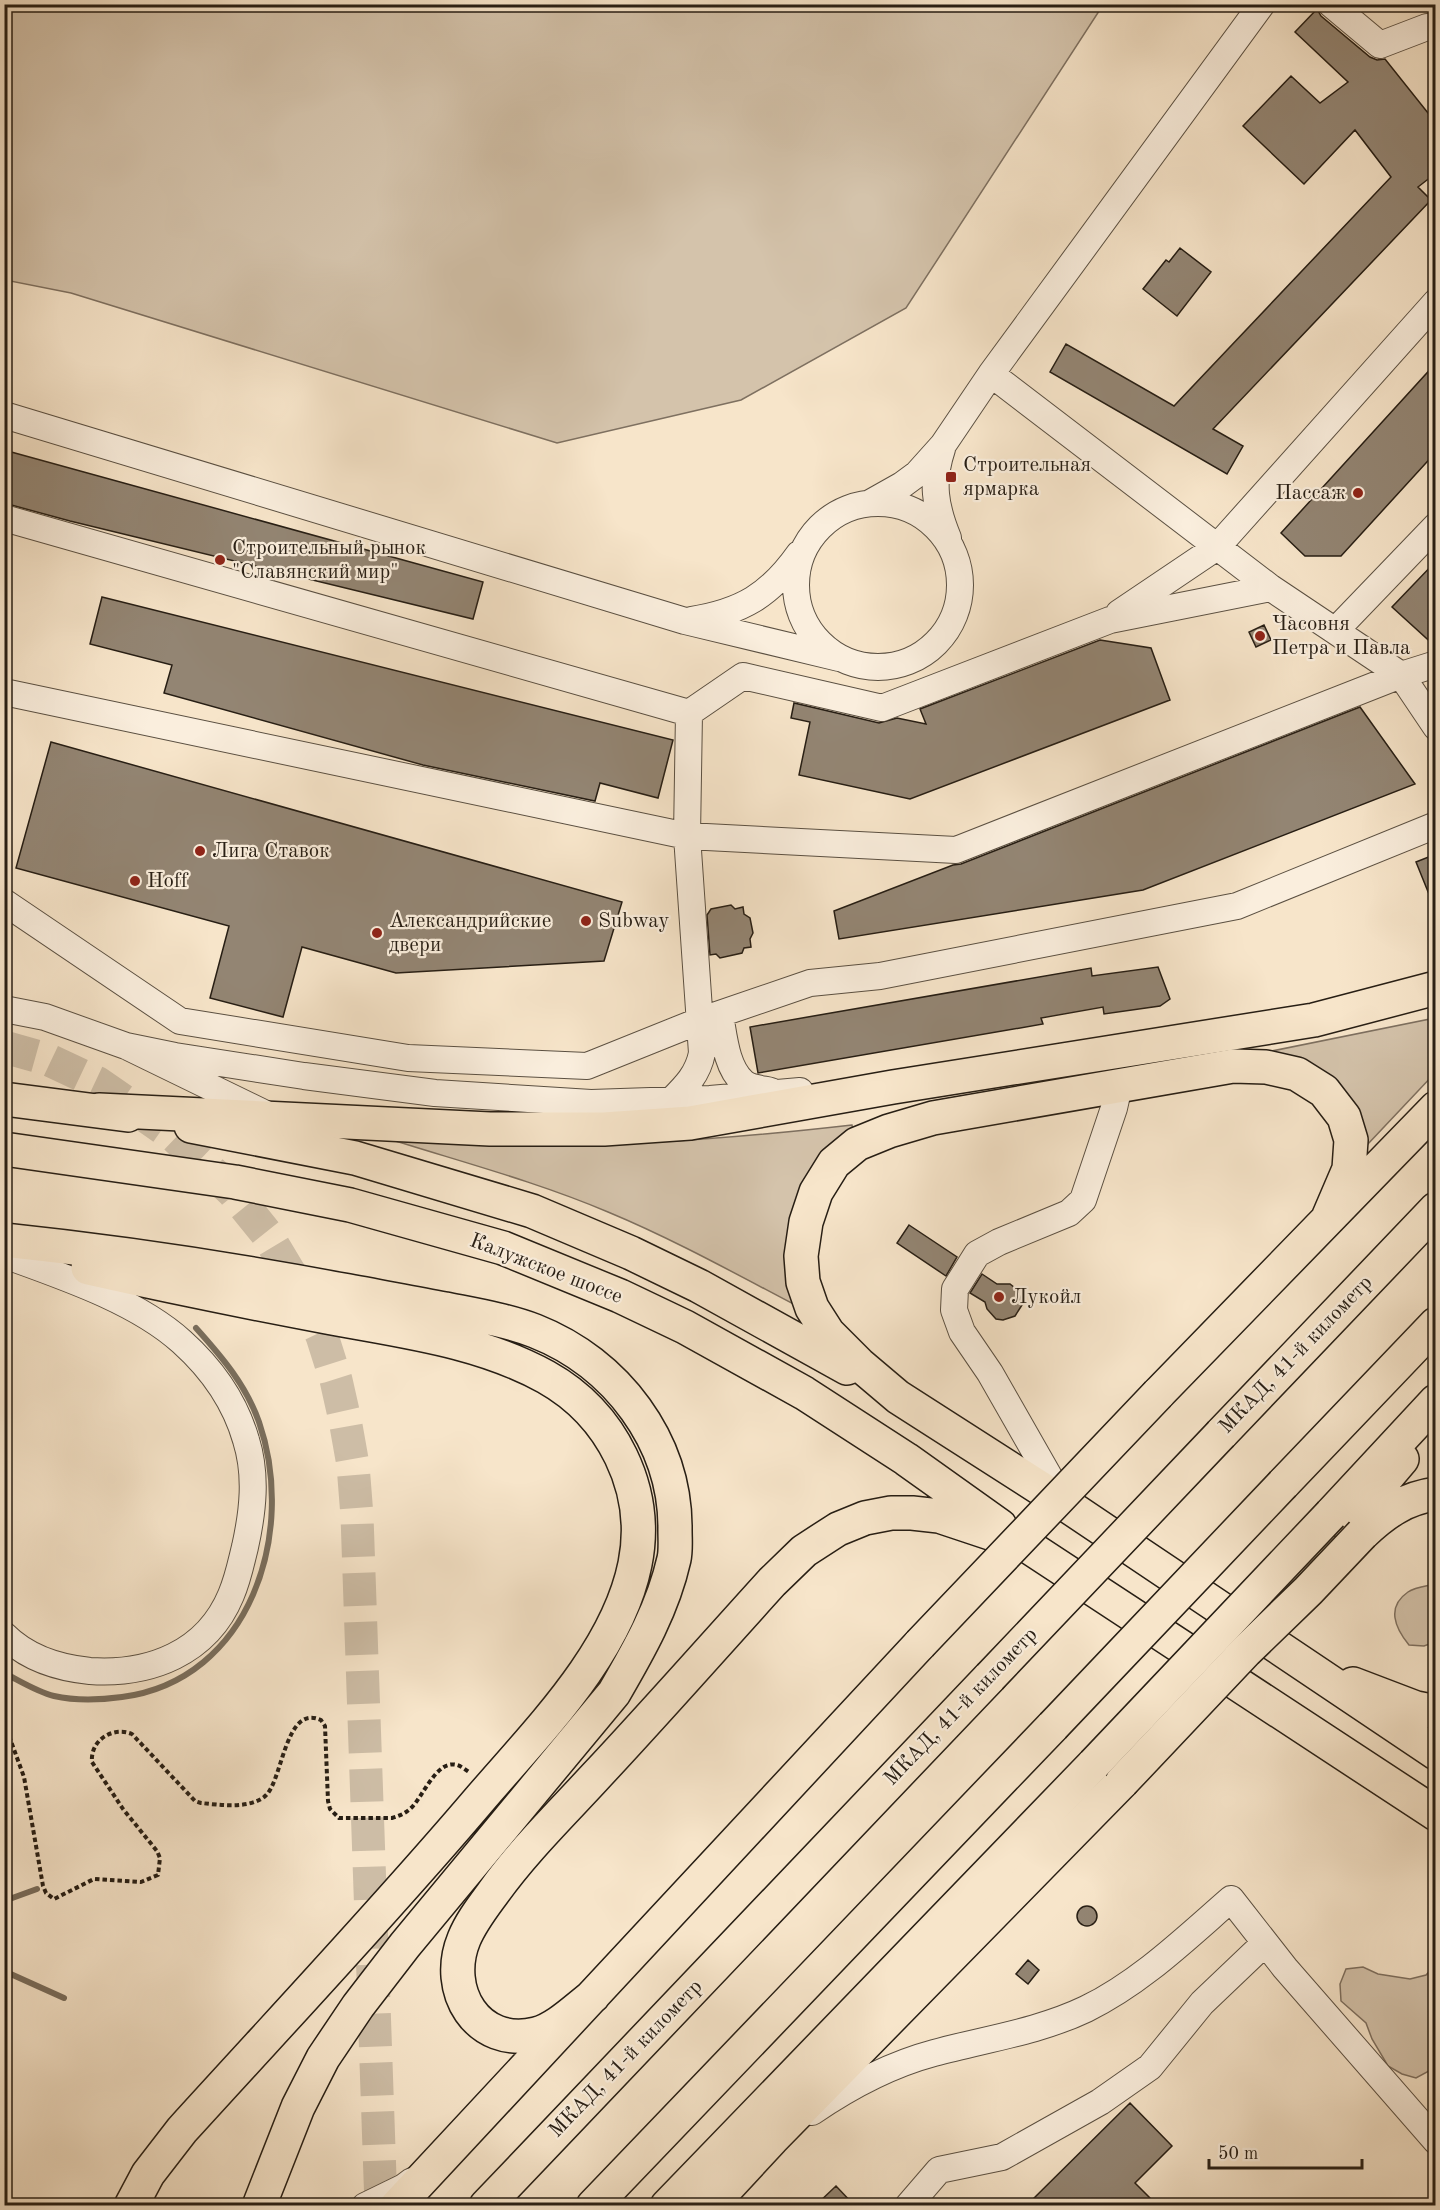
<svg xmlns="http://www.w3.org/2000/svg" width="1440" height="2210" viewBox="0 0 1440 2210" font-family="'Old Standard TT',serif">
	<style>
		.green { fill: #d4c3ab; stroke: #7e7060; stroke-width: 1.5 }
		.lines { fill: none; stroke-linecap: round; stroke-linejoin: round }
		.stream { stroke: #796d5c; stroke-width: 6 }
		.building { fill: #938573; stroke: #271e14; stroke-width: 1.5 }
		.highway-tunnel { stroke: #cdbda6; stroke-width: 33; stroke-dasharray: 33 16; stroke-linecap: butt }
		.minor-casing { stroke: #5b5042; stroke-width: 28 }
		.major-casing { stroke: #271e14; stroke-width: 36 }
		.highway-casing { stroke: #271e14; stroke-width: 36 }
		.path { stroke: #271e14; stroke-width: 4; stroke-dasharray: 4.5 3; stroke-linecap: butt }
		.minor { stroke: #faeedd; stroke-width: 26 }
		.major { stroke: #f7e5ca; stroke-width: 33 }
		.highway { stroke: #f7e5ca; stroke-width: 33 }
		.major-bridge-casing { stroke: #271e14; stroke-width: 36; stroke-linecap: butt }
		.highway-bridge-casing { stroke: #271e14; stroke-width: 36; stroke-linecap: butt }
		.major-bridge { stroke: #f7e5ca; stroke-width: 33 }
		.highway-bridge { stroke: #f7e5ca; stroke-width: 33 }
		.poi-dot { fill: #8f2418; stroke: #faeedd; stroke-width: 2 }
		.labels { text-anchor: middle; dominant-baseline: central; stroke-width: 4.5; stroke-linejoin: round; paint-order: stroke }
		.poi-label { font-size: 21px; fill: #271e14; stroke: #faeedd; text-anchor: start }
		.street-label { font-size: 21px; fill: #271e14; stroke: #faeedd }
	</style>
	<rect width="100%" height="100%" fill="#f7e5ca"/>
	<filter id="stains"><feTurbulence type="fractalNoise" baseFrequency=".00333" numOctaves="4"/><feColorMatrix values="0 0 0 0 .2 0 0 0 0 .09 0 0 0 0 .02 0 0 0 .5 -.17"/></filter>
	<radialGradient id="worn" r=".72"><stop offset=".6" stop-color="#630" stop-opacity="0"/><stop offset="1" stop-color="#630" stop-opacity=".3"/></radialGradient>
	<path class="green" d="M 4,5 L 5,4 L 1103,5 L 906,308 L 741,400 L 557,443 L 71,293 L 5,280 Z
		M 1435,1018 L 1435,1073 L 1366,1146 L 1354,1107 L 1252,1055 Z
		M 852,1125 L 853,1132 L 827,1156 L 799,1307 C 736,1274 673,1239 608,1212 C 535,1181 458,1161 383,1137 C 434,1140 486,1145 538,1145 C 643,1146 747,1137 852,1125 Z
		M 1435,1584 L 1435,1642 L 1424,1646 L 1409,1645 C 1395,1628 1386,1607 1408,1592 C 1415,1587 1427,1586 1435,1584 Z
		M 1435,1965 L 1433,2017 L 1436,2021 L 1435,2062 L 1429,2071 L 1416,2078 L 1402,2074 L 1388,2066 L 1372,2039 L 1366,2023 L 1341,2001 L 1340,1984 L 1346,1969 L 1363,1967 L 1378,1974 L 1410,1979 L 1426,1975 Z"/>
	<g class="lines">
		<path class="stream" d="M 4,1673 C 20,1681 37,1692 54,1696 C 76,1701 100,1700 122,1697 C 251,1680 297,1532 259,1422 C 246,1385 222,1357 196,1328
			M 4,1901 L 37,1889
			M 4,1971 L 64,1998"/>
	</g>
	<path class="building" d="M 1317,9 L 1321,16 L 1370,57 L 1377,60 L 1385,59 L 1436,123 L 1436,173 L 1418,187 L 1431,200 L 1213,429 L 1243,446 L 1227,474 L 1050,372 L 1066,344 L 1174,406 L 1391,177 L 1355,130 L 1304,184 L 1243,126 L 1291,76 L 1320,103 L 1348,82 L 1295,32 Z
		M 1180,248 L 1211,272 L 1177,316 L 1143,289 L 1166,260 L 1169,262 Z
		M 1436,363 L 1436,452 L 1341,556 L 1305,556 L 1281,533 Z
		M 4,450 L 483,582 L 473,619 L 70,521 L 4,503 Z
		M 1436,561 L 1436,647 L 1392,607 Z
		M 102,597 L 673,740 L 658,798 L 600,783 L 595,801 L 423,765 L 164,693 L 172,665 L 90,644 Z
		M 1264,625 L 1271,640 L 1256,647 L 1249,632 Z
		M 1100,640 L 1151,648 L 1170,700 L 910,799 L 799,775 L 810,722 L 791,718 L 794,703 L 879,723 L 897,718 L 926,724 L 920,709 Z
		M 1360,707 L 1415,784 L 1143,890 L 839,939 L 834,911 L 953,865 L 961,864 Z
		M 51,742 L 622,902 L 604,961 L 396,973 L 302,947 L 283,1017 L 210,998 L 229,926 L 16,868 Z
		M 1436,854 L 1436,909 L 1435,909 L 1416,862 Z
		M 731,905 L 735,909 L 743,907 L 744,914 L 750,918 L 753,933 L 750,939 L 751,947 L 744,948 L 742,953 L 720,958 L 716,954 L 710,955 L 707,915 L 711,909 Z
		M 1158,967 L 1170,999 L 1160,1006 L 1104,1014 L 1103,1007 L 1041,1018 L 1043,1024 L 758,1073 L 750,1027 L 1091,968 L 1092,976 Z
		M 909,1225 L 957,1257 L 946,1276 L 897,1243 Z
		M 982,1274 L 997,1284 L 1010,1284 L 1020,1292 L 1022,1305 L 1015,1316 L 1003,1320 L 996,1319 L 987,1309 L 985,1302 L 970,1293 Z
		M1077 1916a10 10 0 1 1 20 0a10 10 0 1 1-20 0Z
		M 1028,1960 L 1039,1970 L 1028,1984 L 1016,1974 Z
		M 1130,2103 L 1172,2146 L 1135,2183 L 1157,2205 L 1027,2205 Z
		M 836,2186 L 854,2205 L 816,2205 Z"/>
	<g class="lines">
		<path class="highway-tunnel" d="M 4,1047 L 47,1059 L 98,1083 L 174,1136 L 233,1192 L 266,1233 L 300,1290 L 322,1336 L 336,1380 L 345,1420 L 353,1465 L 357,1516 L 381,2206"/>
		<defs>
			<path id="minor" d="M 1331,4 L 1380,45 L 1427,27
				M 991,374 L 1271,588 L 1401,675 L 1436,727
				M 4,415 L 685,621 L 839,658
				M 942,449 C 931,482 935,506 948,538
				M796 585a82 82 0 1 1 164 0a82 82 0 1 1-164 0Z
				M 870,503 L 902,485 L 917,474 L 943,445 L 991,374 L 1262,4
				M 4,518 L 689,713 L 743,676 L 882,708 L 1110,620 L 1271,588
				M 1119,613 L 1217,547 L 1436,302
				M 691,620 C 742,612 770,595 799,554
				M 1336,630 L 1436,526
				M 4,692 L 687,836 L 956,850 L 1401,675 L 1436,664
				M 4,902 L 180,1021 L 408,1058 L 587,1066 L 699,1021 L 810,983 L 880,976 L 1237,906 L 1436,825
				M 4,1009 L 45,1017 L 126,1046 L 270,1116
				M 720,1015 C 724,1036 726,1067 743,1082 C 749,1088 763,1089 771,1091
				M 126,1046 L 175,1056 L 304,1076 L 435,1093 L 591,1103 L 710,1099 L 800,1091
				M 671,1101 C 686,1086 698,1074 702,1053 L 687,836 L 689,713
				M 4,1255 C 62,1276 137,1301 182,1342 C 212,1369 235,1402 246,1440 C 257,1475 253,1511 245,1547 C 241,1563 238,1579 231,1595 C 207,1653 150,1675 90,1671 C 59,1668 27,1658 4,1635
				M 1063,1501 L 990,1373 L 962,1332 L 954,1310 L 955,1289 L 977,1254 L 999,1242 L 1069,1213 L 1083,1200 L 1114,1108 L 1119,1086
				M 812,2112 C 850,2086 889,2065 934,2053 C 985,2039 1038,2032 1086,2009 C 1141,1982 1185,1939 1231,1899 L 1285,1968 L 1436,2141
				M 365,2206 L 404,2187 L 412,2181
				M 908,2206 L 939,2170 L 1002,2157 L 1100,2102 L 1150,2067 L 1202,2003 L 1265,1943"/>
			<path id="major" d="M 4,1099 L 128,1115
				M 191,1126 L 355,1158 L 532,1211 L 631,1253 L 699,1286 L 847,1368
				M 4,1149 L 235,1182 L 350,1205 L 503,1248 L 620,1296 L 685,1327 L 804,1393 L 906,1459 L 1000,1526
				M 1328,1218 L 1349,1169 L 1351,1140 L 1344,1117 L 1324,1091 L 1297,1074 L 1266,1067 L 1233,1066 L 933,1118 L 889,1131 L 857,1144 L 834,1163 L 816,1192 L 806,1222 L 801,1256 L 803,1282 L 812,1308 L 828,1333 L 859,1364 L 898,1397 L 1065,1504 L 1436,1753
				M 1158,1394 L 1436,1108
				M 1347,1524 L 1402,1459
				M 1362,1534 C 1384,1513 1405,1498 1436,1494
				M 1353,1684 L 1416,1708 L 1436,1712
				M 593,1996 C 576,2009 556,2029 536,2034 C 477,2048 443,1990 464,1939 C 471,1922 482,1908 493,1893 C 523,1851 560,1815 595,1777 C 655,1713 713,1647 772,1582 L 804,1551 L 838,1529 L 865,1518 L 891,1513 L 912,1513 L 939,1516 L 1026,1545 L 1436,1814
				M 397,2206 L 920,1644
				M 710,2206 L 772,2139 L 1122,1782"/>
			<path id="highway" d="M 99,1110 L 490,1129 L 604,1129 L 690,1123 L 893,1087 L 1314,1020 L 1436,988
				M 4,1240 C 118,1252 231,1269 343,1290 C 377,1296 411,1303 445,1309 C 475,1315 506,1320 535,1331 C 616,1363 676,1441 675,1530 C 675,1540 676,1550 674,1559 C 663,1608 639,1650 614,1693 L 405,1945 L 358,2006 L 323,2058 L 298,2107 L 259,2206
				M 88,1268 C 168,1286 247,1302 327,1317 C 401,1331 479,1340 546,1377 C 612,1414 650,1489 635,1564 C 617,1654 536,1733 479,1800 C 383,1913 281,2021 182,2130 L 148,2174 L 131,2206
				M 1221,1434 L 1436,1209
				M 1283,1484 L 1436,1324
				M 1331,1514 L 1436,1401
				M 486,2206 L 990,1677
				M 593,2206 L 1053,1726
				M 667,2206 L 1094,1764"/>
		</defs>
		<use href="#minor" class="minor-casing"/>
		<use href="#major" class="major-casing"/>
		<use href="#highway" class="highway-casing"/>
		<path class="path" d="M 4,1722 L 24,1777 L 43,1886 L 46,1893 L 54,1899 L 94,1879 L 141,1882 L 158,1875 L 160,1858 L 157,1851 L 123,1809 L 92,1762 C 90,1740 113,1726 132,1734 L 195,1801 L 201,1803 C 220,1805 248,1809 264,1797 C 283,1784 284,1703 321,1720 L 325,1726 L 328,1801 L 330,1809 L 339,1818 L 392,1818 C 399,1816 404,1814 410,1809 C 423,1798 436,1759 457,1765 C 461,1766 466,1770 469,1772"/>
		<use href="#minor" class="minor"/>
		<use href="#major" class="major"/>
		<use href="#highway" class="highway"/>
		<defs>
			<path id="major-bridge" d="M 920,1644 L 1158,1394
				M 1122,1782 L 1246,1651 L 1308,1591 L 1362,1534"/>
			<path id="highway-bridge" d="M 990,1677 L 1221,1434
				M 1053,1726 L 1283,1484
				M 1094,1764 L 1331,1514"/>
		</defs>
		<use href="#major-bridge" class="major-bridge-casing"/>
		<use href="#highway-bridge" class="highway-bridge-casing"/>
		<use href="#major-bridge" class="major-bridge"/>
		<use href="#highway-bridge" class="highway-bridge"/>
	</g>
	<g class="poi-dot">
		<rect x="945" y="471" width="12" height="12" rx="3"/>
		<circle cx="1358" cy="493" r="6"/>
		<circle cx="220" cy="560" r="6"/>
		<circle cx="1260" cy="636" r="6"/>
		<circle cx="200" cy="851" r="6"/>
		<circle cx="135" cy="881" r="6"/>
		<circle cx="586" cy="921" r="6"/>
		<circle cx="377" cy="933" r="6"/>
		<circle cx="999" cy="1297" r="6"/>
	</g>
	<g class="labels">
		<g class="poi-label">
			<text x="963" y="465">Строительная<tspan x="963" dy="24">ярмарка</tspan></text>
			<text x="1346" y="493" text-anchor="end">Пассаж</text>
			<text x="232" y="548">Строительный рынок<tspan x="232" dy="24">"Славянский мир"</tspan></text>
			<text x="1272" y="624">Часовня<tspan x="1272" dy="24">Петра и Павла</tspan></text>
			<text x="212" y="851">Лига Ставок</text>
			<text x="147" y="881">Hoff</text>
			<text x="389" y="921">Александрийские<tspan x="389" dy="24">двери</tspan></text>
			<text x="598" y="921">Subway</text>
			<text x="1011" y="1297">Лукойл</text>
		</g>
		<g class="street-label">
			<text transform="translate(546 1269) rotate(21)">Калужское шоссе</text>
			<text transform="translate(1296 1355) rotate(-46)">МКАД, 41-й километр</text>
			<text transform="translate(961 1707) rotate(-46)">МКАД, 41-й километр</text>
			<text transform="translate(626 2059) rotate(-46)">МКАД, 41-й километр</text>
		</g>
	</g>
	<rect width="1440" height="2210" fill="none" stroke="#f7e5ca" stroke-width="24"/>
	<rect x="6" y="6" width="1428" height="2198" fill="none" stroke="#271e14" stroke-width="3"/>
	<rect x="12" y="12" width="1416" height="2186" fill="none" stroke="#271e14" stroke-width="1.5"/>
	<path d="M1209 2159v9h153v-9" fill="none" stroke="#271e14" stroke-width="3"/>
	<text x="1218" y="2159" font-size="18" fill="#271e14" stroke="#faeedd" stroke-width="4.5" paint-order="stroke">50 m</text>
	<rect width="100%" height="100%" filter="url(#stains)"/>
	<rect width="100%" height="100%" fill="url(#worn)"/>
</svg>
